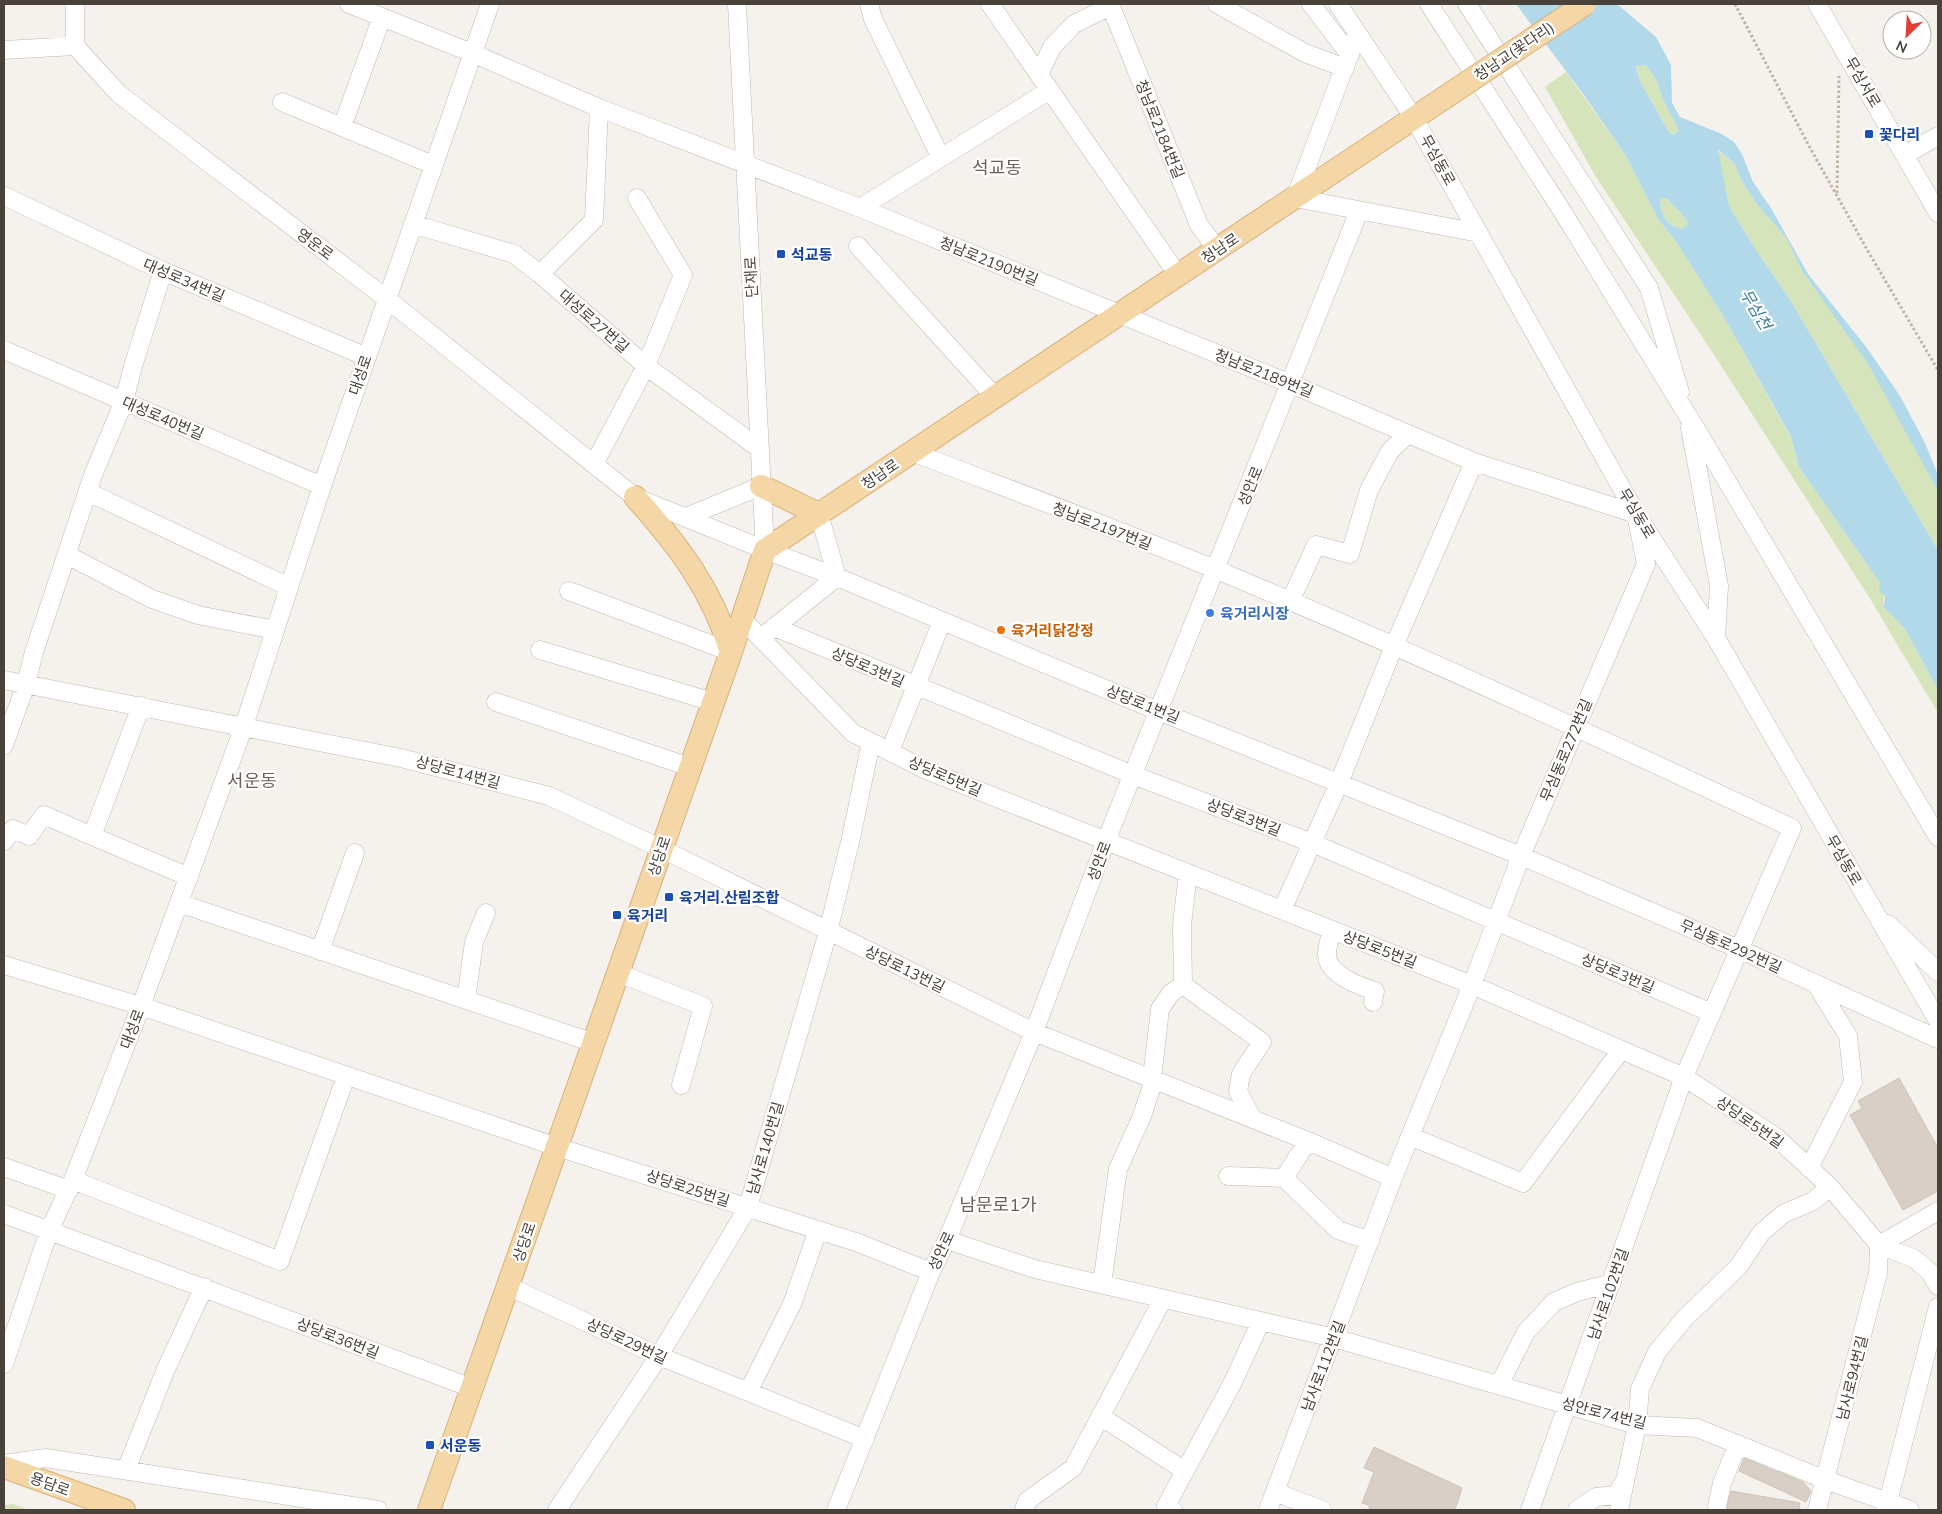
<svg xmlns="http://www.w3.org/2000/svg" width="1942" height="1514" viewBox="0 0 1942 1514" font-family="Mulish,'Noto Sans KR',sans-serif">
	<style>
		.green { fill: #d6e4bb }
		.water { fill: #b1d9ea; fill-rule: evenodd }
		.building { fill: #d8cfc6; stroke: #cfc3b7 }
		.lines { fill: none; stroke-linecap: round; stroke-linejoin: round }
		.minor-casing { stroke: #c0b8b0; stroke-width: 19 }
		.major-casing { stroke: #d8b178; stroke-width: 24 }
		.path { stroke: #c0b3a3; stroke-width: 3; stroke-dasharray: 2.5 2.5; stroke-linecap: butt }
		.minor { stroke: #fff; stroke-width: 18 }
		.major { stroke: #f4d6a7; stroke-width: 22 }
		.major-bridge-casing { stroke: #d8b178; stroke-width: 24; stroke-linecap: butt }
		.major-bridge { stroke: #f4d6a7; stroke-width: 22 }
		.transit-dot { fill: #1a4fb4; stroke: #fff; stroke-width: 2 }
		.shop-dot { fill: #3f7fe0; stroke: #fff; stroke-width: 2 }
		.food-dot { fill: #e8710a; stroke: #fff; stroke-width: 2 }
		.labels { text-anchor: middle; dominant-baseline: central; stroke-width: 4.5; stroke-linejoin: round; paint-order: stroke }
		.street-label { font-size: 15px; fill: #49423b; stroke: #fff }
		.transit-label { font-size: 15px; font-weight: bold; fill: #164399; stroke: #fff; text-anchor: start }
		.shop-label { font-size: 15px; font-weight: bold; fill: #366cbe; stroke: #fff; text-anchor: start }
		.food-label { font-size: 15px; font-weight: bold; fill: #c56008; stroke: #fff; text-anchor: start }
		.water-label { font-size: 16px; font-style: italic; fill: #3a7c9b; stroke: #fff }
		.quarter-label { font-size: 18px; fill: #6b5f53; stroke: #fff }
	</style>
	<rect width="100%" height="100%" fill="#f5f2ed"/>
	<path class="green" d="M 1636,65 L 1645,65 C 1658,79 1657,84 1664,101 C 1667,111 1675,120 1680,130 L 1674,135 L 1668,131 L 1639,79 Z
		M 1566,72 L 1626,156 L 1658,219 L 1675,240 L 1725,319 L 1791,438 L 1799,467 L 1880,583 L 1885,594 L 1883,606 L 1905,629 L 1938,690 L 1938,713 L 1869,597 L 1711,350 L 1596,177 L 1545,87 Z
		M 1717,150 L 1735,164 L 1741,180 L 1756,203 L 1787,239 L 1801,269 L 1857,346 L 1889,399 L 1938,491 L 1938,550 L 1789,298 L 1756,250 L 1729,206 Z
		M 1661,197 L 1668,199 C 1674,208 1684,213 1688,224 L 1682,229 C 1667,226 1658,212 1661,197 Z
		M 13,1504 L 28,1510 L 4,1510 L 4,1505 Z"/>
	<path class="water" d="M 1516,4 L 1617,4 L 1656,37 L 1671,65 L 1672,103 L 1680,117 L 1722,134 L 1734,142 L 1742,154 L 1753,182 L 1771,208 L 1808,274 L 1867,348 L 1900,396 L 1925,443 L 1938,475 L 1938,491 L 1868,364 L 1801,269 L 1787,239 L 1756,203 L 1741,180 L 1735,164 L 1718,150 L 1729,206 L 1756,250 L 1789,298 L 1938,550 L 1938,690 L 1905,629 L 1883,606 L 1885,601 L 1885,595 L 1879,592 L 1880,583 L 1799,467 L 1791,437 L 1725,319 L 1675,240 L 1658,219 L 1626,156 L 1583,94 ZM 1645,65 C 1658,79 1657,84 1664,101 C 1667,111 1675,120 1679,130 L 1674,135 L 1668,131 L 1639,79 L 1636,66 ZM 1661,198 L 1668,199 C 1674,208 1684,213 1688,224 L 1682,229 C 1667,226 1658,212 1661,198 Z"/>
	<path class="building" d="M 1899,1078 L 1938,1148 L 1938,1191 L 1903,1210 L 1850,1115 L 1862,1108 L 1858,1101 Z
		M 1374,1447 L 1462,1488 L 1455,1510 L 1378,1510 L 1369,1508 L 1369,1505 L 1362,1503 L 1374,1472 L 1364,1468 Z
		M 1744,1458 L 1803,1482 L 1811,1491 L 1806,1502 L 1739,1471 Z
		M 1731,1491 L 1800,1503 L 1799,1510 L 1726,1510 Z"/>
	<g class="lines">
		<defs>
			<path id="minor" d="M 75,4 L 75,46 L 119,94 L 387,299 L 635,497 L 765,550 L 837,577 L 1158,711 L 1521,856 L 1739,949 L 1938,1039
				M 349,4 L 472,53 L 599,108 L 860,208 L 1291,384 L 1474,462 L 1636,514 L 1646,564 L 1521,856 L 1472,985 L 1393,1178 L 1268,1510
				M 737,4 L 765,550
				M 869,4 L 873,19 L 941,158
				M 990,4 L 1178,275
				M 1110,4 L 1199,225 L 1217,249
				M 1217,4 L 1305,53 L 1345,68
				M 1311,4 L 1350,55
				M 1338,4 L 1414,118 L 1636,514 L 1716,638 L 1938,1021
				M 1429,4 L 1564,214 L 1699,434 L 1938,837
				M 1467,4 L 1649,288 L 1680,392
				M 1817,4 L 1938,213
				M 1357,34 L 1295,198 L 1479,233
				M 4,50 L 75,46
				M 1039,75 L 1052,47 L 1074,24 L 1111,6
				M 282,102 L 433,165
				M 342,127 L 382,17
				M 1905,155 L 1938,136
				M 4,196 L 163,271 L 367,357
				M 860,208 L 1050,90
				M 413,224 L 514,254 L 540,274 L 646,366 L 760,449
				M 858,246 L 995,397
				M 540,274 L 594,220 L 599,108
				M 4,350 L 322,486
				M 1690,427 L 1719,586 L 1716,638
				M 912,452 C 1014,491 1117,529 1217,570 C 1411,651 1602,739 1792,828
				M 594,464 L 646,366 L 683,275 L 637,198
				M 88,492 L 289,587
				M 686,517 L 761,486
				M 67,555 L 152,599 L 198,615 L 275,630
				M 569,591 L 731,652
				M 1290,602 L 1316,545 L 1350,554 L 1369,490 L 1390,451 L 1408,434
				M 741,618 L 853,733 L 926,770 L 1472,985 L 1684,1077 L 1776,1137 L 1830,1187 L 1879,1245 L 1913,1258 L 1930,1272 L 1938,1286
				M 774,627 L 1133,775 L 1312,843 L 1712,1013
				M 767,633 L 837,577 L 819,514
				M 540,650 L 713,702
				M 4,680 L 401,758 L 549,796 L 662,849 L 1034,1032 L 1308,1141 L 1393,1178
				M 496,702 L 690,767
				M 141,706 L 92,836 L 189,877
				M 4,745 L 26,684 L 34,652 L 93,475 L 124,401 L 134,363 L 163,271
				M 890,751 L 942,621
				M 4,841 L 13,829 L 29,836 L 44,815 L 92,836
				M 179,903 L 594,1043
				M 1282,910 L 1339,783 L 1394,646 L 1474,462
				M 1888,924 L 1938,972
				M 1332,930 C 1330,938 1327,946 1327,954 C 1326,974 1359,986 1375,991 L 1373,1002
				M 320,951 L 355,853
				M 4,965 L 141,1006 L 557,1147 L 859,1243 L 931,1272
				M 618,973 L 703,1006 L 681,1085
				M 1183,985 L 1182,925 L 1188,873
				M 466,1000 L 474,942 L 486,913
				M 1152,1079 L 1160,1009 L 1171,993 L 1183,985 L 1262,1042 L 1241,1074 L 1238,1091 L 1252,1118
				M 1410,1136 L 1523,1183 L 1621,1050
				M 4,1167 L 69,1190
				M 1809,1168 L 1853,1082 L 1848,1036 L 1816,984
				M 1228,1176 L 1284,1178
				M 1284,1178 L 1338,1230 L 1370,1241
				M 1284,1178 L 1308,1141
				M 73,1180 L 280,1261 L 346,1076
				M 4,1214 L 472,1388
				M 947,1240 L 1035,1269 L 1334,1338 L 1637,1425 L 1697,1428 L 1826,1480 L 1910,1510
				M 1879,1245 L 1938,1211
				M 1102,1284 L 1118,1169 L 1142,1116 L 1154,1079
				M 508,1286 L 659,1356 L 865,1439
				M 4,1364 L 49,1231 L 73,1180 L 141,1006 L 244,726 L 322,486 L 490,4
				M 1499,1385 L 1526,1332 L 1554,1302 L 1577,1292 L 1612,1283
				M 748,1392 L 792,1304 L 818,1230
				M 1100,1416 L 1185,1471
				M 4,1464 L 46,1458 L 378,1510
				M 126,1470 L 166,1369 L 204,1287
				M 1275,1492 L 1322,1510
				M 1717,1506 L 1722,1483 L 1738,1444
				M 557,1510 L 659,1356 L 748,1207 L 828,932 L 851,838 L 871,742
				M 836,1510 L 931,1272 L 947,1240 L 1034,1032 L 1106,841 L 1359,211
				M 1024,1510 L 1027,1501 L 1073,1468 L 1163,1299
				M 1173,1510 L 1166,1506 L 1232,1384 L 1261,1321
				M 1530,1510 L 1684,1077 L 1792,828
				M 1577,1510 L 1596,1497 L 1616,1495 L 1625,1480
				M 1619,1510 L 1637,1425 L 1640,1389 L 1657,1352 L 1684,1319 L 1739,1266 L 1761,1233 L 1783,1214 L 1813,1201 L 1830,1187
				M 1817,1510 L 1878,1273 L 1879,1245
				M 1886,1510 L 1938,1307"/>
			<path id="major" d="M 761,486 L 819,514
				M 635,497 C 678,545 712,589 731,652
				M 4,1467 L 124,1510
				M 429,1510 L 731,652 L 765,550 L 1444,98"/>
		</defs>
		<use href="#minor" class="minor-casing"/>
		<use href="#major" class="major-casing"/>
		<path class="path" d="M 1735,4 L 1809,146 L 1869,253 L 1938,370
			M 1837,193 L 1839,76"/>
		<use href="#minor" class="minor"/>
		<use href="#major" class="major"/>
		<defs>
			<path id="major-bridge" d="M 1444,98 L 1585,4"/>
		</defs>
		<use href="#major-bridge" class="major-bridge-casing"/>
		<use href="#major-bridge" class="major-bridge"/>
	</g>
	<g class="transit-dot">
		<rect x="1864" y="129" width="10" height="10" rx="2.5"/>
		<rect x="776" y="249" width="10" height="10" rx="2.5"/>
		<rect x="664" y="892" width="10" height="10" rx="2.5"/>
		<rect x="612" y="910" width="10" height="10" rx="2.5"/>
		<rect x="425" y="1440" width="10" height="10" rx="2.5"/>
	</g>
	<circle class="shop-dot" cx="1210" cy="613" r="5"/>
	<circle class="food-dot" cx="1001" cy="630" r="5"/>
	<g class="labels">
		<g class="street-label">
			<text transform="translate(1514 51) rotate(-34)">청남교(꽃다리)</text>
			<text transform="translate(1863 82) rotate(60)">무심서로</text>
			<text transform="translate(1160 129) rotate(68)">청남로2184번길</text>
			<text transform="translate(1438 160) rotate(61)">무심동로</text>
			<text transform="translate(315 244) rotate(37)">영운로</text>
			<text transform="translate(1220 248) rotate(-34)">청남로</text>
			<text transform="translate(989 261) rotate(22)">청남로2190번길</text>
			<text transform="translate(751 277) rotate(-93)">단재로</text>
			<text transform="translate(184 280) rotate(23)">대성로34번길</text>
			<text transform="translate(594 321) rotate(41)">대성로27번길</text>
			<text transform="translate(1264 373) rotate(22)">청남로2189번길</text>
			<text transform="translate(360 375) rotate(-71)">대성로</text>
			<text transform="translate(163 418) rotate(23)">대성로40번길</text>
			<text transform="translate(880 474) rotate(-34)">청남로</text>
			<text transform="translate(1250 486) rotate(-68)">성안로</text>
			<text transform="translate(1637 513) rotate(59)">무심동로</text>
			<text transform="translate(1102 526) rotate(21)">청남로2197번길</text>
			<text transform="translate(868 667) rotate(23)">상당로3번길</text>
			<text transform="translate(1143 704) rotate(22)">상당로1번길</text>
			<text transform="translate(1566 750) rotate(-67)">무심동로272번길</text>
			<text transform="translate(458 772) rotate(15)">상당로14번길</text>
			<text transform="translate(945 776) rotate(23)">상당로5번길</text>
			<text transform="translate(1244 817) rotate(21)">상당로3번길</text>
			<text transform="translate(659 856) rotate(-71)">상당로</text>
			<text transform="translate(1844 860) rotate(60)">무심동로</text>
			<text transform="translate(1099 861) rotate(-69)">성안로</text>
			<text transform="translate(1731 946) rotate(24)">무심동로292번길</text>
			<text transform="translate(1380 949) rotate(21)">상당로5번길</text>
			<text transform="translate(905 969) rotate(26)">상당로13번길</text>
			<text transform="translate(1618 973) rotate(23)">상당로3번길</text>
			<text transform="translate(132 1029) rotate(-69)">대성로</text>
			<text transform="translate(1750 1122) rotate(35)">상당로5번길</text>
			<text transform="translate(765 1148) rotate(-74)">남사로140번길</text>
			<text transform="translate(688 1188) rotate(18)">상당로25번길</text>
			<text transform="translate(524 1242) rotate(-71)">상당로</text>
			<text transform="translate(941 1251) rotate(-65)">성안로</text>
			<text transform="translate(1608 1294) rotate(-71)">남사로102번길</text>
			<text transform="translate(338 1338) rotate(21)">상당로36번길</text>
			<text transform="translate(627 1341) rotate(25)">상당로29번길</text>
			<text transform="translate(1323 1366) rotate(-69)">남사로112번길</text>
			<text transform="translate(1852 1378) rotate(-76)">남사로94번길</text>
			<text transform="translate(1604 1413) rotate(14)">성안로74번길</text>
			<text transform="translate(50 1484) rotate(20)">용담로</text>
		</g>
		<g class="transit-label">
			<text x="1879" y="134">꽃다리</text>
			<text x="791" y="254">석교동</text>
			<text x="679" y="897">육거리.산림조합</text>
			<text x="627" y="915">육거리</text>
			<text x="440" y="1445">서운동</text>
		</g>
		<g class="shop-label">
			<text x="1220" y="613">육거리시장</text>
		</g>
		<g class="food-label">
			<text x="1011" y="630">육거리닭강정</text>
		</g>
		<g class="water-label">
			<text transform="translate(1756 309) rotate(59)">무심천</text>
		</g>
		<g class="quarter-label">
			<text x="997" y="167">석교동</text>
			<text x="252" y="780">서운동</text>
			<text x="998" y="1204">남문로1가</text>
		</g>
	</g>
	<rect width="1942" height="1514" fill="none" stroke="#49423b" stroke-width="10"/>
	<g transform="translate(1907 35) rotate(205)"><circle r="24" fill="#ffffff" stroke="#b6b3b1"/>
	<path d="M0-4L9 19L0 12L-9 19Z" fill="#e33d36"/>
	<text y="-8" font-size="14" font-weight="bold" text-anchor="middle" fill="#49423b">N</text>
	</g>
</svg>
